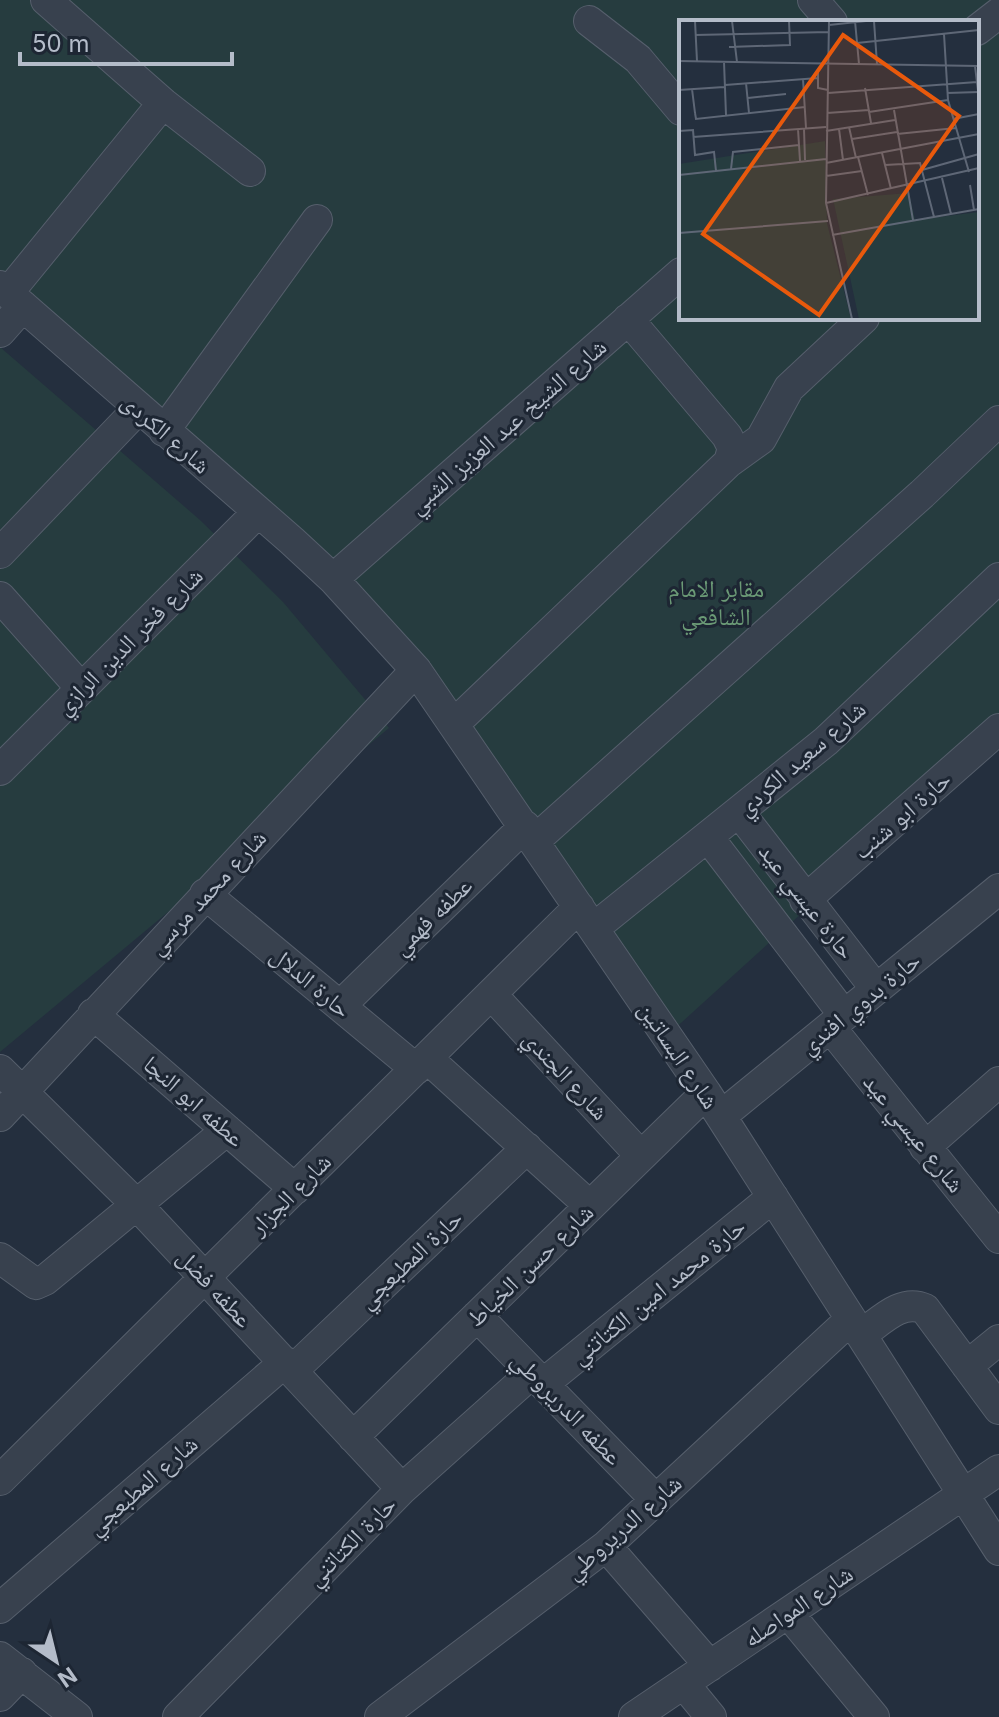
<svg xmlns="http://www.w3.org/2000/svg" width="999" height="1717" viewBox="0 0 999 1717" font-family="Inter,'Noto Naskh Arabic',sans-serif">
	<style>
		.green { fill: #263c3f; fill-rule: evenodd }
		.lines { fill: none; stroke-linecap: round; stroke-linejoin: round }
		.minor-casing { stroke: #565f6c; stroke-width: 32 }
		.minor { stroke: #38414e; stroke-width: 30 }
		.labels { text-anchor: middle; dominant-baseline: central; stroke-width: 6; stroke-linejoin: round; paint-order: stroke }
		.street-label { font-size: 24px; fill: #b4bcc9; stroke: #1d2633 }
		.park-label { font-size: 24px; fill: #6b9a76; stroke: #1d2633 }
		.inset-road { fill: none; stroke: #5e6776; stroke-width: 2 }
		.view { fill: #e8590c; fill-opacity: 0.15; stroke: #e8590c; stroke-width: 4 }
		.inset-edge { fill: none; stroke: #b4bcc9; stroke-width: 4 }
	</style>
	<rect width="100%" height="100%" fill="#242f3e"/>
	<path class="green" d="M 0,0 L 999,0 L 999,734 L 671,1032 L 410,655 L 0,280 ZM 681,22 L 977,22 L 977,318 L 681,318 Z
		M 0,347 L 200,520 L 283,602 L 389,728 L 0,1052 Z"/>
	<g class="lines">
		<defs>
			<path id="minor" d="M 46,0 L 163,103 L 250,171
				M 813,0 L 832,22
				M 589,21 L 638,59 L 681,110
				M 977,30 L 999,13
				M 0,286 L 292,541 L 333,579 L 416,670 L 706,1093 L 999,1550
				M 8,293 L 163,103
				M 0,332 L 23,306
				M 164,431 L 317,220
				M 729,462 L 761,439 L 789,388 L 864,318
				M 0,553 L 138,409
				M 333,579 L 681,273
				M 0,597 L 81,688
				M 454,724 L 729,462 L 733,448 L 727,436 L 628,319
				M 0,770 L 258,512
				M 739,812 L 876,989
				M 708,837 L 844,1015
				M 534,841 L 922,494 L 999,421
				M 205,894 L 416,1069
				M 805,900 L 999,729
				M 594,928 L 826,741 L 999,578
				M 491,994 L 641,1156
				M 340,1006 L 525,826
				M 93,1014 L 295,1189
				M 830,1027 L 999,1238
				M 427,1058 L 590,1206
				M 0,1070 L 137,1205 L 402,1489
				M 0,1116 L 416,670
				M 721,1116 L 999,889
				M 925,1147 L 999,1082
				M 0,1258 L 36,1284 L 45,1280 L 227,1130
				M 477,1316 L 656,1500
				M 861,1335 C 880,1322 901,1298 925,1309 L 999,1409
				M 967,1366 L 999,1340
				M 292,1371 L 527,1148
				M 543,1384 L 773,1197
				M 353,1437 L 706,1093
				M 0,1480 L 579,907
				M 606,1546 L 710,1666
				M 0,1608 L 285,1362
				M 788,1613 L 874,1717
				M 0,1657 L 77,1717
				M 684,1684 L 711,1717
				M 0,1696 L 22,1673
				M 178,1717 L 402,1489 L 532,1373
				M 380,1717 L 606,1546 L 851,1319
				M 634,1717 L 999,1470"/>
		</defs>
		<use href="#minor" class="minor-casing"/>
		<use href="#minor" class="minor"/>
	</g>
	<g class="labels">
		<g class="street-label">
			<text transform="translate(507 426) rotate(-41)">شارع الشيخ عبد العزيز الشبي</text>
			<text transform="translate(166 433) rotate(41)">شارع الكردى</text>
			<text transform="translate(129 641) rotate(-45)">شارع فخر الدين الرازي</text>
			<text transform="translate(801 758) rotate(-41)">شارع سعيد الكردي</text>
			<text transform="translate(902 815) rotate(-41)">حارة ابو شنب</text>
			<text transform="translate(207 892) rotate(-47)">شارع محمد مرسي</text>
			<text transform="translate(807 901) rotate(52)">حارة عيسي عيد</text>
			<text transform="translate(432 916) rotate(-44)">عطفه فهمي</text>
			<text transform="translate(311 982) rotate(40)">حارة الدلال</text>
			<text transform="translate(860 1003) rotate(-39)">حارة بدوي افندي</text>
			<text transform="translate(679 1055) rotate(56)">شارع البساتين</text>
			<text transform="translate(566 1075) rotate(47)">شارع الجندي</text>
			<text transform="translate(194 1101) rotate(41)">عطفه ابو النجا</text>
			<text transform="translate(914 1133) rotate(51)">شارع عيسي عيد</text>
			<text transform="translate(290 1194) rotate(-45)">شارع الجزار</text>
			<text transform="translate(410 1259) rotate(-43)">حارة المطبعجي</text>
			<text transform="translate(530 1265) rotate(-44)">شارع حسن الخياط</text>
			<text transform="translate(215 1288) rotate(47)">عطفه فضل</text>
			<text transform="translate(658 1291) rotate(-39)">حارة محمد امين الكتاتني</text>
			<text transform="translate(567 1408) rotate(46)">عطفه الدريروطي</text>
			<text transform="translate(142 1485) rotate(-41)">شارع المطبعجي</text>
			<text transform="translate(623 1527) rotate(-41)">شارع الدريروطي</text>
			<text transform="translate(351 1541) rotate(-45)">حارة الكتاتني</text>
			<text transform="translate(798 1606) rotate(-34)">شارع المواصله</text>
		</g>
		<g class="park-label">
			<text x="716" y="588">مقابر الامام<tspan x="716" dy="28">الشافعي</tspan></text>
		</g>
	</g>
	<g transform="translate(679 20)">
		<rect width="300" height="300" fill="#242f3e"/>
		<path d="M 146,121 L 148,203 L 172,299 L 0,299 L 0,144 ZM 230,173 L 236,200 L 300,192 L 300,299 L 180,299 L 154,179 Z" fill="#263c3f"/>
		<path class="inset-road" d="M 16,1 L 18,41M 53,1 L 58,42M 150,1 L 147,183 L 173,299M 176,1 L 180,44M 195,1 L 198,44M 150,5 L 187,1M 265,14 L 269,80 L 290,152M 16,15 L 150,12M 178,23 L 300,10M 50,27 L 111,25 L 110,1M 0,41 L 300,46M 45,42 L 47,95M 296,46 L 299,71M 139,49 L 139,68 L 149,70M 124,59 L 127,108M 67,63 L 70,93M 46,65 L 139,58M 186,68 L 192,103M 13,69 L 16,93M 0,70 L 45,67M 149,73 L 298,62M 268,73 L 300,72M 69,78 L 107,74M 215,90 L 234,200M 190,92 L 269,80M 16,93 L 17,99 L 126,87M 148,93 L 190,90M 274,99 L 300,94M 170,107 L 177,138M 119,109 L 121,141M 125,109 L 126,140M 160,109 L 164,140M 0,111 L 14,110 L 16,135 L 35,132 L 37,151M 147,111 L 216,100M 218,114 L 277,108M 14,117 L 147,107M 173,119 L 218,112M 203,133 L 212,169M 179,137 L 189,175M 147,143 L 300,114M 206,145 L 241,143 L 255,197M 52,149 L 54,132 L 120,125M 243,150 L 300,134M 0,155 L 147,139M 147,156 L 183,151M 263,158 L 272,194M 291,165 L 295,190M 147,183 L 300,148M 0,213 L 149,201M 153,215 L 300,189"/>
		<path class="view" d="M 164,15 L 280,96 L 140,295 L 24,214 Z"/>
		<rect width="300" height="300" class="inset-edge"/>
	</g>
	<g transform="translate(56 1661) rotate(145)" stroke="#1d2633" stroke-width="6" paint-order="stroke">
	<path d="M0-6L14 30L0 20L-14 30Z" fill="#b4bcc9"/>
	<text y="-12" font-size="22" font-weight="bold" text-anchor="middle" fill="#b4bcc9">N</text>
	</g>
	<path d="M20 52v12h212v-12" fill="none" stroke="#b4bcc9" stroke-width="4"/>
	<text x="32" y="52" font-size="24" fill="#b4bcc9" stroke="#1d2633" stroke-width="6" paint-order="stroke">50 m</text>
</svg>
